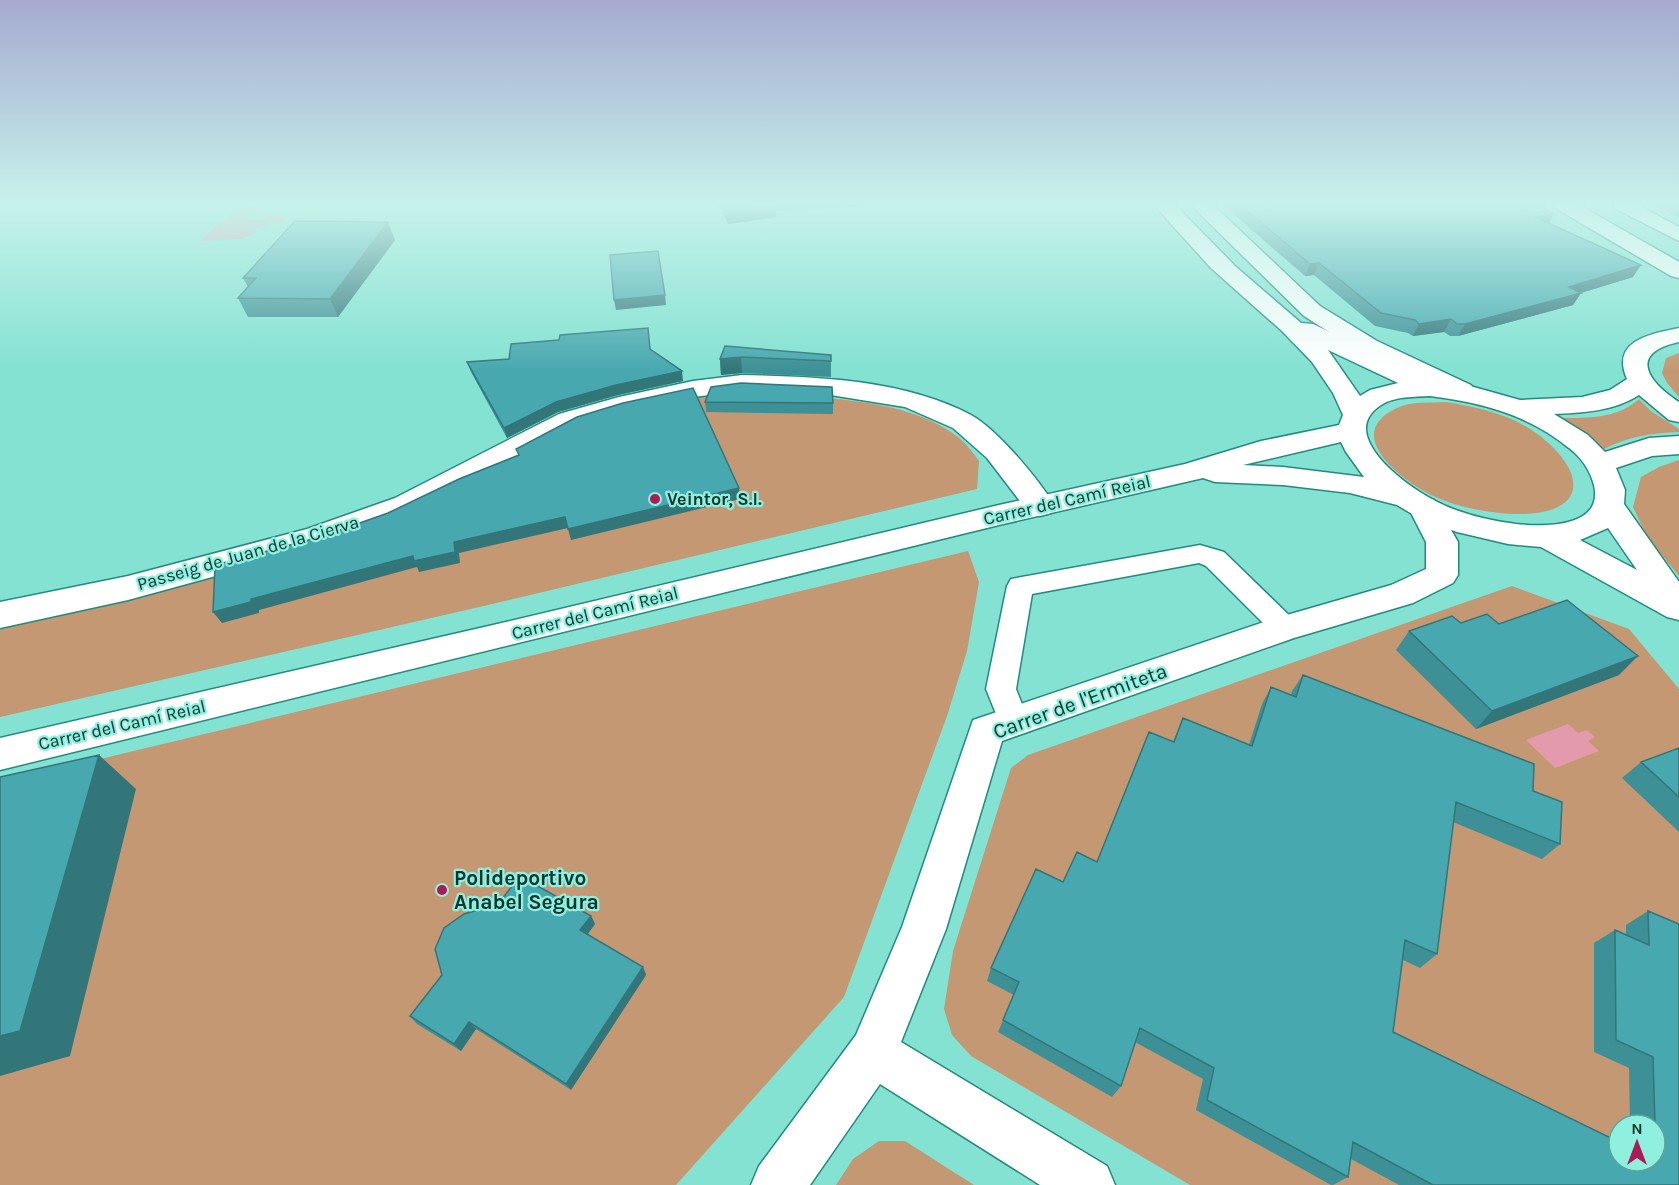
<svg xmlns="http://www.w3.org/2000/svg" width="1679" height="1185" viewBox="0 0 1679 1185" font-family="Karla,sans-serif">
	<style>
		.green { fill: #c49872; fill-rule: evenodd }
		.water { fill: #e39aad }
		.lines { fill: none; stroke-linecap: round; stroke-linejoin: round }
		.lane-casing { stroke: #228b7d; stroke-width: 3 }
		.street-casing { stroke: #228b7d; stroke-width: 3 }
		.secondary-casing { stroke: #228b7d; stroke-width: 3 }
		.lane { fill: #fff; fill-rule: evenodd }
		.street { fill: #fff; fill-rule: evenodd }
		.secondary { fill: #fff; fill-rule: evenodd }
		.wall { fill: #3d9096 }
		.shaded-wall { fill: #32767a }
		.building { fill: #47a8af; stroke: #32767a; stroke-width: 1.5 }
		.poi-dot { fill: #aa1b58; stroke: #90f0df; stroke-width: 2 }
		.labels { text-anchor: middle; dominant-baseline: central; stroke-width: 4.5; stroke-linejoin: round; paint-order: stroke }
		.poi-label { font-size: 18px; font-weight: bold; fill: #0c3630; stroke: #90f0df; text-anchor: start }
		.street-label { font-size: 18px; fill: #0c3630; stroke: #90f0df }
		.near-street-label { font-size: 21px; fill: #0c3630; stroke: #90f0df }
		.near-poi-label { font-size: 21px; font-weight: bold; fill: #0c3630; stroke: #90f0df; text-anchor: start }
	</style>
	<rect width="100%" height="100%" fill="#83e2d2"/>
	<path class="green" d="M 1679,353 L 1679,397 L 1667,383 L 1662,373 L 1666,358 Z
		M 793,394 C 847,401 913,402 958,437 C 966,443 973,453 979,461 L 977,489 L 488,605 L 0,717 L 0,625 L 82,608 L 698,395 Z
		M 1639,399 L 1651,411 L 1679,429 L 1679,432 C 1650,433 1627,437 1602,450 L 1560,418 C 1587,418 1617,419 1639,399 Z
		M 1446,402 C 1477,407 1510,414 1536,433 C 1589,472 1589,516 1514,514 C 1486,513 1456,507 1431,495 C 1401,480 1341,434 1397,408 C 1411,401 1430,403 1446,402 Z
		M 1679,460 L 1679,576 L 1647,537 L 1633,507 L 1641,477 L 1659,467 Z
		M 968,551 L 979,582 L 967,651 L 947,716 L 844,997 L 676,1185 L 0,1185 L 0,783 Z
		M 1512,586 L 1629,629 L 1679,689 L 1679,1185 L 1190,1185 L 971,1056 L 952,1035 L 944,1009 L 953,951 L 1011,768 L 1028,755 ZM 1619,1125 L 1655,1125 L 1655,1161 L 1619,1161 Z
		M 879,1141 L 905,1141 L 974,1185 L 836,1185 L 853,1159 Z"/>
	<path class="water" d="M 251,206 L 260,207 L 246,218 C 263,225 263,216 276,212 L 287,216 L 282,222 L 256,228 L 256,233 L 242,239 L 199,241 L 238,208 Z
		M 1568,724 L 1578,733 L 1587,730 L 1595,737 L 1588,741 L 1599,751 L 1555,768 L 1526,740 Z"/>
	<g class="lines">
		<defs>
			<path id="lane" d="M 1200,545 L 1224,552 L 1295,621 L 1299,628 L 1295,635 L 1285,639 L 1275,635 L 1206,566 L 1199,563 L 1032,594 L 1016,689 L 1029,722 L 1025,731 L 1014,735 L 1003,731 L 986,689 L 1007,586 L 1011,579 Z"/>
			<path id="street" d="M 1191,205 L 1213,205 L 1320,306 L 1377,341 L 1471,385 L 1475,391 L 1471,397 L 1462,399 L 1453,397 L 1359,351 L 1304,316 Z
				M 1554,205 L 1579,205 L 1679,262 L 1679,278 L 1671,276 L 1557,209 Z
				M 1613,205 L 1638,205 L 1679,227 L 1679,241 L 1616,209 Z
				M 742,375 C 818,377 902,379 971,415 C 998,430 1039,480 1055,506 L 1051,513 L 1040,516 L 1029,513 L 987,458 L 953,428 L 905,407 L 818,393 L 742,391 L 693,397 L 625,412 L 579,426 L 417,512 L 326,546 L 128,600 L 0,628 L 0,602 L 128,576 L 307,529 L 395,498 L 559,414 L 619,397 L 693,381 Z
				M 1423,497 L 1434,500 L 1458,542 L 1458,575 L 1453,583 L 1413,603 L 1294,638 L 1002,741 L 946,929 L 901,1042 L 1107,1166 L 1115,1185 L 1040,1185 L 880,1084 L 810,1185 L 751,1185 L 759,1166 L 856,1035 L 902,927 L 973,720 L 1273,619 L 1391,585 L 1426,569 L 1426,542 L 1408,507 L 1412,500 Z"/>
			<path id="secondary" d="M 1154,205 L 1175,205 L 1236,267 L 1301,323 L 1313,324 L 1433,381 L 1470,386 L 1520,400 L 1582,397 L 1610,390 L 1627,379 C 1610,340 1651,334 1679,328 L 1679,342 C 1628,353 1647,381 1679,402 L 1679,422 L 1669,420 L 1639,395 C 1615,411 1582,413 1554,414 L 1588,435 L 1605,452 L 1649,438 L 1679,436 L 1679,454 L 1652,456 L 1616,468 L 1625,490 L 1624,504 L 1679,582 L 1679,620 L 1667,617 L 1541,547 L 1508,544 L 1457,532 L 1419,518 L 1397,505 L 1350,493 L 1283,485 L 1215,482 L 1203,478 L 999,525 L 0,770 L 0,738 L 493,625 L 999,505 L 1185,464 L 1261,441 L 1339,425 L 1343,415 L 1333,393 L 1312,362 L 1282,331 L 1211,268 ZM 1328,350 L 1398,383 L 1370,390 L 1360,396 ZM 1430,396 C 1480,402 1529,415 1569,448 C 1581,457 1590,470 1594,485 C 1604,528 1544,527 1516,524 C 1486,520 1456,513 1430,498 C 1404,484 1336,434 1381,405 C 1395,396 1415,397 1430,396 ZM 1341,442 L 1346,452 L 1364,477 L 1283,467 L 1243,465 ZM 1608,528 L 1637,570 L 1580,540 Z"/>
		</defs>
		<use href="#lane" class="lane-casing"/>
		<use href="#street" class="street-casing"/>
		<use href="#secondary" class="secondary-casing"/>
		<use href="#lane" class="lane"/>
		<use href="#street" class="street"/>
		<use href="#secondary" class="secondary"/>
	</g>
	<path class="wall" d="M 718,205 L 868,205 L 868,206 L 776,211 L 776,217 L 728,224 Z
		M 1223,205 L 1540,205 L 1549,223 L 1633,277 L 1581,293 L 1573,305 L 1458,336 L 1450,336 L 1444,332 L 1413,336 L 1408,333 L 1375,326 L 1314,275 L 1305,276 Z
		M 1654,205 L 1679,205 L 1679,218 Z
		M 395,240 L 338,317 L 248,317 L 238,298 L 248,287 L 243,278 Z
		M 725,346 L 831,355 L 831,377 L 742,373 L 721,375 L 720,359 Z
		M 651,350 L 683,381 L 618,395 L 558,412 L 507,438 L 471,372 L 467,362 Z
		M 705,402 L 833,403 L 833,414 L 706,412 Z
		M 1461,623 L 1499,624 L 1619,675 L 1476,729 L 1396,650 L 1409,631 Z
		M 1303,675 L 1533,791 L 1560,844 L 1542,859 L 1453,822 L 1437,954 L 1420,968 L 1403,960 L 1393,1032 L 1655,1161 L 1655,1125 L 1630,1125 L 1629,1068 L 1594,1052 L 1594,943 L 1615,930 L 1626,935 L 1626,925 L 1648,911 L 1679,1185 L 1399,1185 L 1351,1159 L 1348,1177 L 1333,1185 L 1331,1185 L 1196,1110 L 1203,1079 L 1135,1042 L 1121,1086 L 1112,1097 L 998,1032 L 1014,995 L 987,981 L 991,968 L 1063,882 L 1097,861 L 1149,732 L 1173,742 L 1183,718 L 1249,745 L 1262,704 L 1271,687 L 1291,695 L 1292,691 Z
		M 1679,748 L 1679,832 L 1622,778 L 1641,762 Z
		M 591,916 L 595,924 L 587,935 L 643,967 L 646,975 L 571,1090 L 476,1029 L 461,1051 L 417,1024 L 410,1016 Z"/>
	<path class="shaded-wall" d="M 771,205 L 776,205 L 776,217 L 728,224 L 726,211 Z
		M 1554,214 L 1548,225 L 1535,217 Z
		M 388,222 L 395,240 L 338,317 L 330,299 Z
		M 1319,263 L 1314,275 L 1305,276 L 1310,264 Z
		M 1641,265 L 1633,277 L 1574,295 L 1581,293 L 1573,305 L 1458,336 L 1465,324 L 1569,287 Z
		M 665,295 L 666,305 L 616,310 L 614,300 Z
		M 1451,319 L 1444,332 L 1413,336 L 1419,324 Z
		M 741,357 L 742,373 L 721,375 L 720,359 Z
		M 682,371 L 683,381 L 618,395 L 558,412 L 507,438 L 504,428 L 556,402 L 616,385 Z
		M 739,488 L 740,499 L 571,540 L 568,529 Z
		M 565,517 L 568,528 L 459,553 L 460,563 L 419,572 L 417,567 L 259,610 L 259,613 L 222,623 L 213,612 L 251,599 L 454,542 Z
		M 1638,656 L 1619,675 L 1476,729 L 1492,711 Z
		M 99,755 L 136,789 L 70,1056 L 0,1076 L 0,1036 Z
		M 591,916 L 595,924 L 584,939 L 580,930 Z
		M 643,967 L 646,975 L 571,1090 L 566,1084 Z
		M 469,1022 L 476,1029 L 461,1051 L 454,1044 Z"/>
	<path class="building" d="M 723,205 L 771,205 L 726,211 Z
		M 1240,205 L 1540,205 L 1554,214 L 1535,217 L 1641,265 L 1569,287 L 1581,293 L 1465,324 L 1457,324 L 1451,319 L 1419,324 L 1415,320 L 1381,313 L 1319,263 L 1310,264 Z
		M 295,221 L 388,222 L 330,299 L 238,298 L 256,278 L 243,278 Z
		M 658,251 L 665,295 L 614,300 L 610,255 Z
		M 648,328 L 650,349 L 682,371 L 616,385 L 556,402 L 504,428 L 467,362 L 509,359 L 511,344 L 559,340 L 560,335 Z
		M 725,346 L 831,355 L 831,361 L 741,357 L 720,359 Z
		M 741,383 L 832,387 L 833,403 L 705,402 L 711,387 Z
		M 693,388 L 739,488 L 568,529 L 565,517 L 454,542 L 455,552 L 414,561 L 413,556 L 251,599 L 251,602 L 213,612 L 215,565 L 320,537 L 388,513 L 459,479 L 519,455 L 516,449 L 577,417 L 623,403 Z
		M 1567,600 L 1638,656 L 1492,711 L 1409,631 L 1452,616 L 1461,623 L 1487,614 L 1499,624 Z
		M 1303,675 L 1534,764 L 1533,791 L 1562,802 L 1560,844 L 1456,802 L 1437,954 L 1405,940 L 1393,1032 L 1619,1142 L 1619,1161 L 1655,1161 L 1656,1160 L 1653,1057 L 1616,1040 L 1615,930 L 1649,945 L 1648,911 L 1679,924 L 1679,1185 L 1433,1185 L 1353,1142 L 1348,1177 L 1207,1100 L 1214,1068 L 1140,1028 L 1121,1086 L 1003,1020 L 1019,982 L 991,968 L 1036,869 L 1063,882 L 1077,852 L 1097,862 L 1149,732 L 1174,742 L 1183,718 L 1252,746 L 1271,687 L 1296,697 Z
		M 1679,748 L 1679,797 L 1641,762 Z
		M 99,755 L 20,1031 L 0,1036 L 0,777 Z
		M 520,876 L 591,916 L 580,930 L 643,967 L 566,1084 L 469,1022 L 454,1044 L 410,1016 L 442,975 L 435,949 L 444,928 L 464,914 L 498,904 Z"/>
	<linearGradient id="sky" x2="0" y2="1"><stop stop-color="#a6aad0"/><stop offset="0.55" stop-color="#c7f2eb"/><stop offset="1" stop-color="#c7f2eb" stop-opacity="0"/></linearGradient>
	<rect width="1679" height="371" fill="url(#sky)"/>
	<g class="poi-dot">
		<circle cx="655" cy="499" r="6"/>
		<circle cx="442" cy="890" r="6"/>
	</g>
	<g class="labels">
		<g class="poi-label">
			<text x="667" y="499">Veintor, S.l.</text>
		</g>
		<g class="street-label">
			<text transform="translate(1067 500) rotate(-13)">Carrer del Camí Reial</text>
			<text transform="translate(248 553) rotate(-16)">Passeig de Juan de la Cierva</text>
			<text transform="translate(595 613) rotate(-14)">Carrer del Camí Reial</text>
			<text transform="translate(122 725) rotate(-13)">Carrer del Camí Reial</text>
		</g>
		<g class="near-street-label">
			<text transform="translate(1080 701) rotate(-20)">Carrer de l'Ermiteta</text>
		</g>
		<g class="near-poi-label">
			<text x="454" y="878">Polideportivo<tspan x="454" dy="24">Anabel Segura</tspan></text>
		</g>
	</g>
	<g transform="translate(1637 1143)"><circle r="28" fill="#90f0df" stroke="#5ba699" stroke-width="1.5"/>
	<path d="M0-4.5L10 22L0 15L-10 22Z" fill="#aa1b58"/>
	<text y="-9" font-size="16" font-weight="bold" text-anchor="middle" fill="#0c3630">N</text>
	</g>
</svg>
